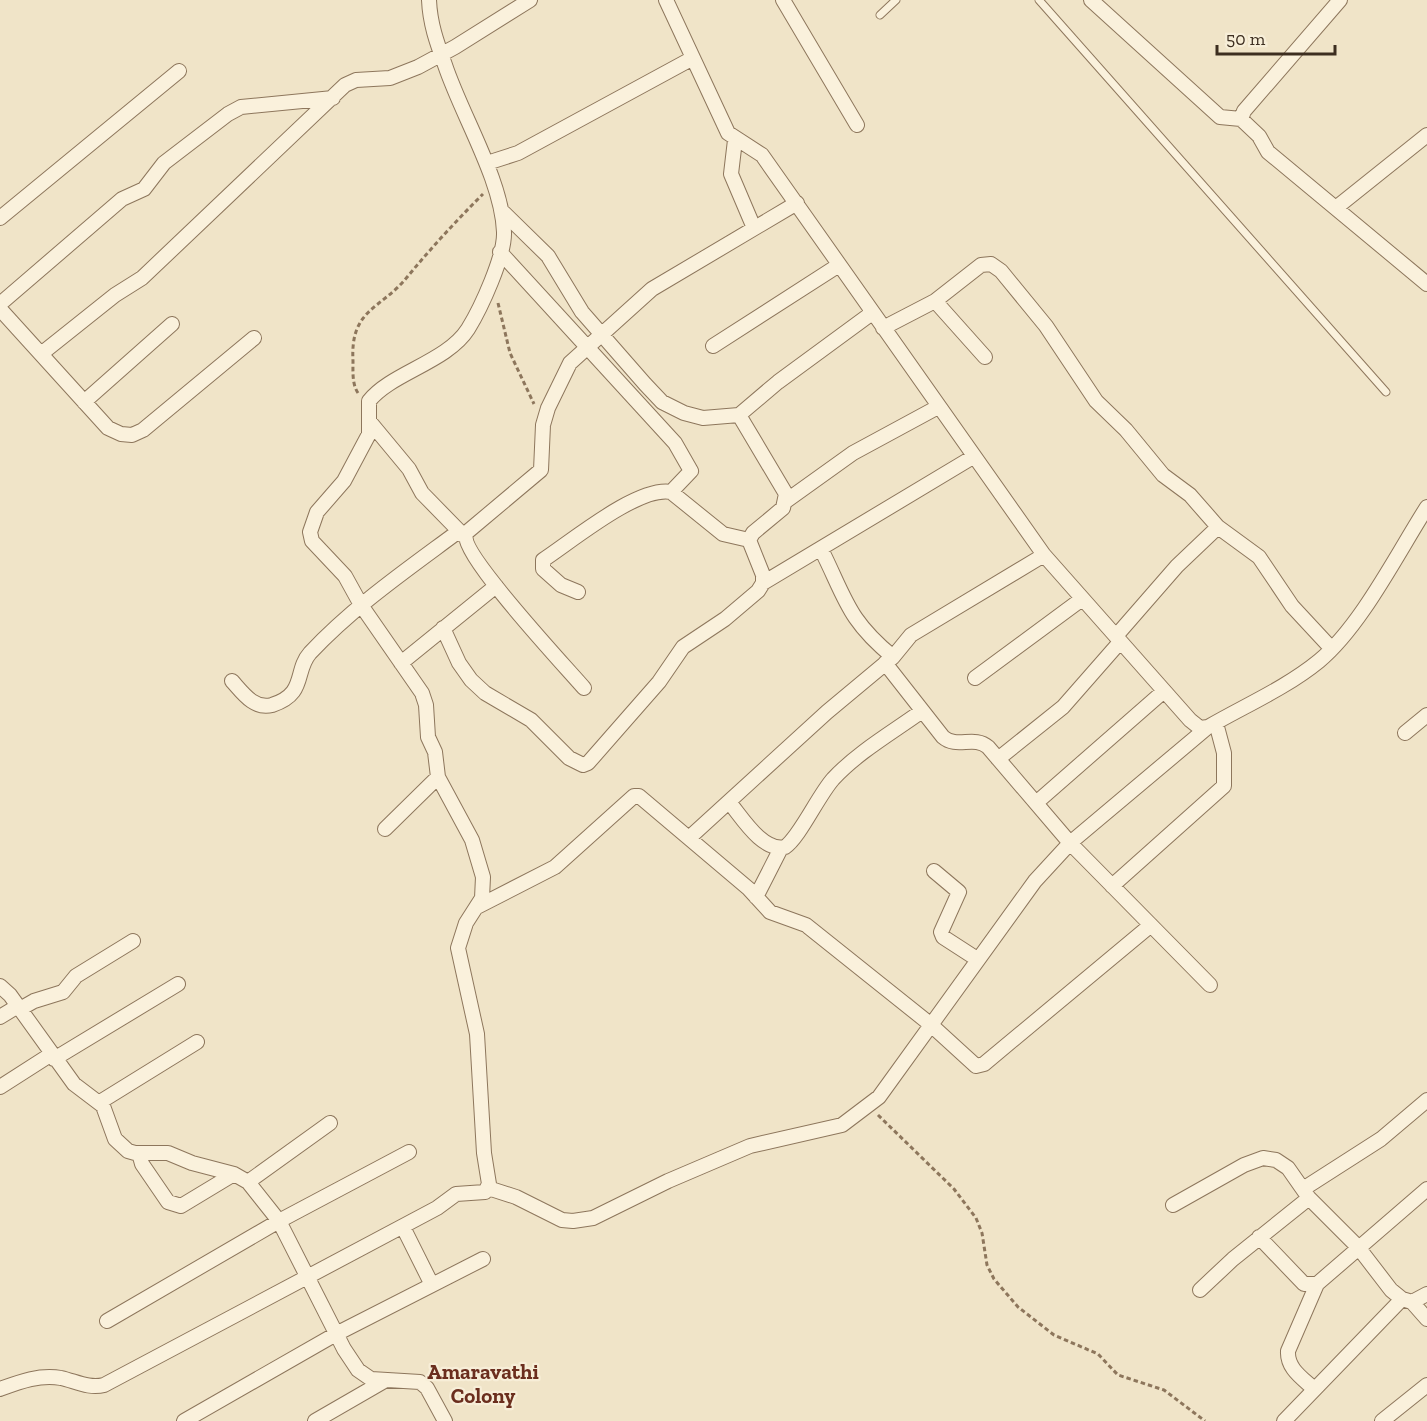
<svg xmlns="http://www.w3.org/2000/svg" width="1427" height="1421" viewBox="0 0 1427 1421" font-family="'Zilla Slab',serif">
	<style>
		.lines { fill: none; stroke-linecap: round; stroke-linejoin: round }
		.service-casing { stroke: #8d765c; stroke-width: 9 }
		.minor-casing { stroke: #8d765c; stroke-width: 16 }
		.path { stroke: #8d765c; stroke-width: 3; stroke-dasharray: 4.5 3; stroke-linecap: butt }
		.service { stroke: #faf1dc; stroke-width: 7 }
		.minor { stroke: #faf1dc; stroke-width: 14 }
		.labels { text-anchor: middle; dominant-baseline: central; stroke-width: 4.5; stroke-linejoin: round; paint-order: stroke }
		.neighbourhood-label { font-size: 21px; font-weight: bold; fill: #6b2e1e; stroke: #f7eed8 }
	</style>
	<rect width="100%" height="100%" fill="#f0e4c8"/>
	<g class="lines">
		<defs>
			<path id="service" d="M 1039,0 L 1386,392
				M 880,15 L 896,0"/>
			<path id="minor" d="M 666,0 L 728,133 L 762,155 L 1044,555 L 1190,720 L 1200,728 L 1208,727 C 1244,706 1286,688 1319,661 C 1361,626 1397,554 1427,507
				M 783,0 L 857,125
				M 1091,0 L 1220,117 L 1241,119
				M 1340,0 L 1244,111 L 1241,119 L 1259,136 L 1268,152 L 1427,284
				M 735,140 L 731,174 L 754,228
				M 487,163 L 518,153 L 693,58
				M 1337,207 L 1427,135
				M 502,211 L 548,256 L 582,312 L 645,384 L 662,402 L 684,413 L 703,418 L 739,415 L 778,382 L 872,313
				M 0,218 L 179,71
				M 500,252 L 675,443 L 691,471 L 671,492
				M 935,301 L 985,357
				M 0,304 L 122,199 L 144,189 L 164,163 L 228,114 L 241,107 L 333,98
				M 0,309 L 108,428 L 121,434 L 132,435 L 143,430 L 254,338
				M 883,328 L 935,301 L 981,265 L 991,264 L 1001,271 L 1046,326 L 1096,401 L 1126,430 L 1163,475 L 1190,495 L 1218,527 L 1259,557 L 1292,606 L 1331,648
				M 713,346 L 839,265
				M 41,354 L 115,295 L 142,278 L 345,85 L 356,80 L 390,78 L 418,67 L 455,47 L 530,0
				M 84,402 L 172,324
				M 370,422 L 409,469 L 422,493 L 464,536
				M 786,501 L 853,453 L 938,407
				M 821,549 C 846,599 847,619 893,657
				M 763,583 L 973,457
				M 578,592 L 561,585 L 543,569 L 543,560 C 572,541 638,486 671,492 L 723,534 L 749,540
				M 443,628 L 459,663 L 471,680 L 485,693 L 531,720 L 569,758 L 583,765 L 588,763 L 659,682 L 683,647 L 725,619 L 758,591 L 763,583 L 763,575 L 749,540 L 753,533 L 783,508 L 786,494 L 739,415
				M 1116,636 L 1177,566 L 1218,527
				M 401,663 L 496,586
				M 885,663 L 943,737 C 957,749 974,735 988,747 L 1070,843 L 1210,985
				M 975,678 L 1082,599
				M 232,681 C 242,692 254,710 272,705 C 307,694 294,671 310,653 C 354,606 408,569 459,531
				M 584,688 C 566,667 459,553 466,533 L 541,470 L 543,425 L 548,408 L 570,363 L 652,289 L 797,203
				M 1405,733 L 1427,715
				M 998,759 L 1063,707 L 1120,642
				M 729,802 C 741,816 762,852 785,847 C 799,838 818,796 833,779 C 858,752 893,732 922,711
				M 1036,803 L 1164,691
				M 385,829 L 438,777
				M 689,838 L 827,712 L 893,657 L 911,635 L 1044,555
				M 934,871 L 959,892 L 941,932 L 943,937 L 977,959
				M 1112,886 L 1224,786 L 1224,753 L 1216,723
				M 756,897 L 781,848
				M 477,907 L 555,867 L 634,796 L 639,796 L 749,889 L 770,912 L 806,925 L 930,1024 L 976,1066 L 984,1064 L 1151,925
				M 0,986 L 10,995 L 74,1084 L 103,1106 L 115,1139 L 128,1151 L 135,1153 L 168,1153 L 192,1163 L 234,1174 L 248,1182 L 279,1221 L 344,1349 L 358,1370 L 371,1379 L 420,1382 L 427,1388 L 445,1421
				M 20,1009 L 34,1001 L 63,992 L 76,976 L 133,941
				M 0,1017 L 18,1006
				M 54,1059 L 178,984
				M 0,1087 L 50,1055
				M 100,1102 L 197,1042
				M 139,1153 L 142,1164 L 168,1202 L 181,1206 L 234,1174
				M 248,1182 L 330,1123
				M 488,1188 L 516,1197 L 562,1220 L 573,1221 L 593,1218 L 668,1181 L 750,1146 L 842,1125 L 879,1097 L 1035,881 L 1070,843 L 1208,727
				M 1303,1189 L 1381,1139 L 1427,1100
				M 1173,1205 L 1244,1165 L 1263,1158 L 1276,1160 L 1288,1168 L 1309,1198 L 1358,1247 L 1391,1290 L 1402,1299 L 1412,1302 L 1427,1294
				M 403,1227 L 432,1285
				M 1259,1237 L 1304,1284 L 1317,1284 L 1427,1189
				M 1200,1290 L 1233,1259 L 1309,1198
				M 1412,1302 L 1427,1319
				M 107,1321 L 279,1221 L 409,1152
				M 1313,1388 C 1301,1377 1287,1368 1288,1351 L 1317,1284
				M 0,1389 C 19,1382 40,1374 61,1378 C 75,1381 89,1389 104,1385 L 437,1208 L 456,1194 L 485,1192 L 489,1184 L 484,1153 L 477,1034 L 458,948 L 466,923 L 482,898 L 483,877 L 472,840 L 438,777 L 435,752 L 428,737 L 426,705 L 422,693 L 361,605 L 345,576 L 312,541 L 310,532 L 317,512 L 344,481 L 369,434 L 369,401 C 391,373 447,362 468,329 C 481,308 505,256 504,232 C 502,180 462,116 445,65 C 437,43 430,24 429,0
				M 184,1421 L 336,1334 L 483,1259
				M 315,1421 L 386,1380
				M 1284,1421 L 1402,1299
				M 1382,1421 L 1427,1385"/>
		</defs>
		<use href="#service" class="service-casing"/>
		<use href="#minor" class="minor-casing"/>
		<path class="path" d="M 498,303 L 510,353 L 534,404
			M 358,393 C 352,384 353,372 353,361 C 350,308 381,310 408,276 C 432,247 456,221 483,194
			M 878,1115 L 954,1189 L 976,1218 L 982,1233 L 987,1265 L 994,1279 L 1018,1307 L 1054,1335 L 1098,1354 L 1118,1375 L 1164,1390 L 1205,1421"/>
		<use href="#service" class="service"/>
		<use href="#minor" class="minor"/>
	</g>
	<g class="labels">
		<g class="neighbourhood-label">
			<text x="483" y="1371">Amaravathi<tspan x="483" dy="24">Colony</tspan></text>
		</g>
	</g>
	<path d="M1217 45v9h118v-9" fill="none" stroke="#3d2e20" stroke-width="3"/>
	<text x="1226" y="45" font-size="18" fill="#3d2e20" stroke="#f7eed8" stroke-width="4.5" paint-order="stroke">50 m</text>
</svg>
